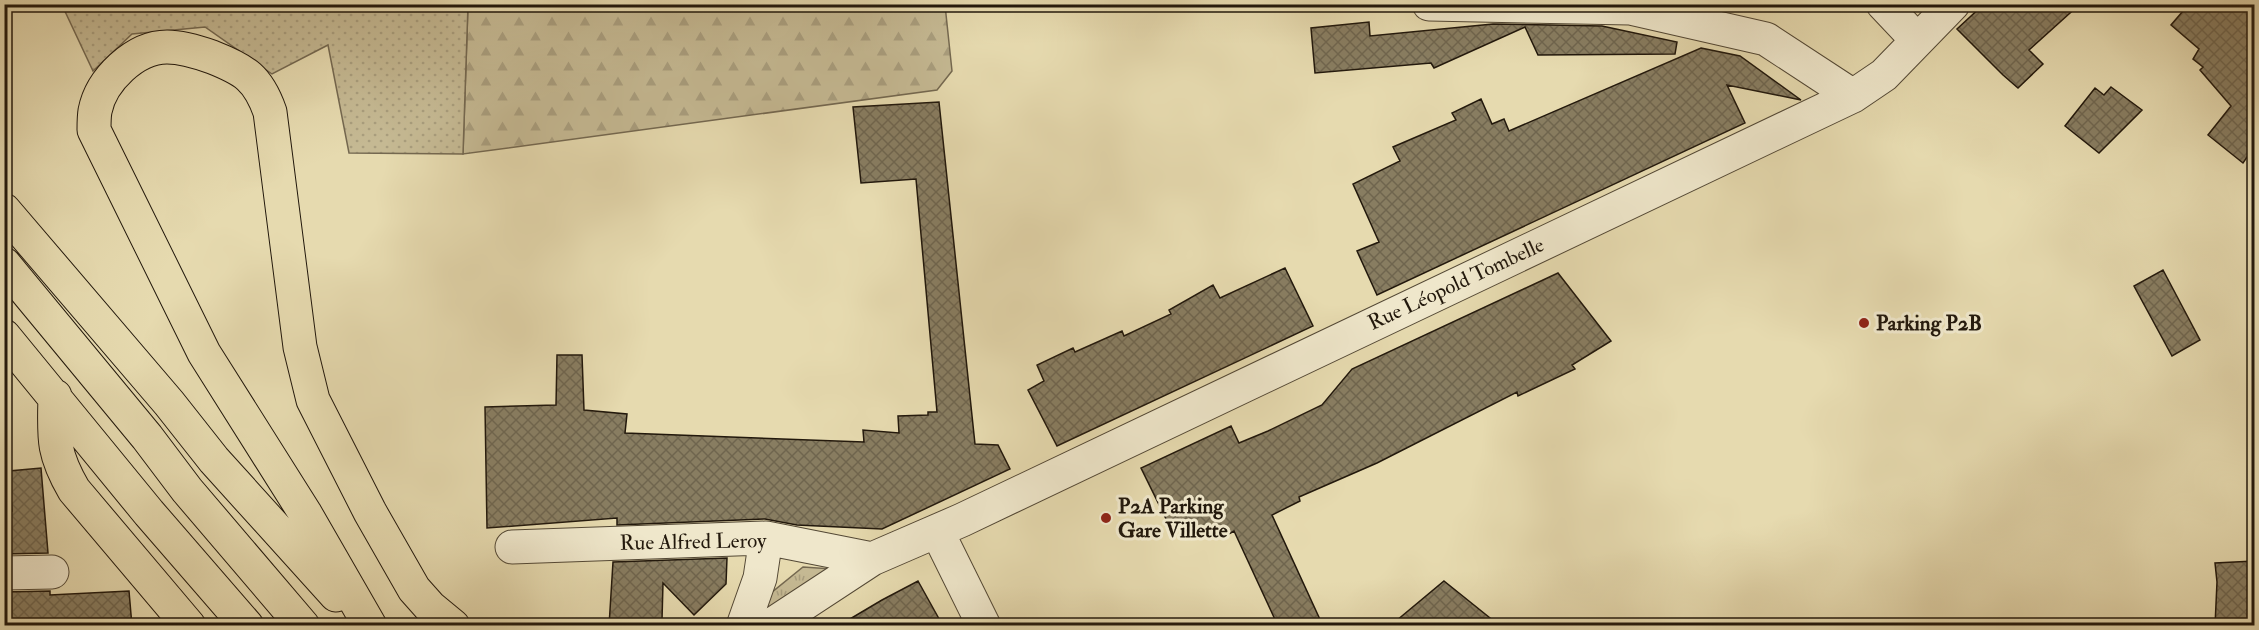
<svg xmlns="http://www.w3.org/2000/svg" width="2259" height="630" viewBox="0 0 2259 630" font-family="'IM FELL Double Pica',serif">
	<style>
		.grass { fill: url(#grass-tufts); stroke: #746850; stroke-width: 1.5 }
		.forest { fill: url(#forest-firs); stroke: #746850; stroke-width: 1.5 }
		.park { fill: url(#park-dots); stroke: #746850; stroke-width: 1.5 }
		.building { fill: url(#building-cross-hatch); stroke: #22180c; stroke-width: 1.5 }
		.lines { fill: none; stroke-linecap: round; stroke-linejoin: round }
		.minor-casing { stroke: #534835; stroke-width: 35 }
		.motorway-casing { stroke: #22180c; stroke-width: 35 }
		.minor { stroke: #efe7cb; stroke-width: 33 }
		.motorway { stroke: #e6daaf; stroke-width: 33 }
		.poi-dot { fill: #8f2418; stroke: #efe7cb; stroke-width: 2 }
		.labels { text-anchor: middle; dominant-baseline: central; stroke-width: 6; stroke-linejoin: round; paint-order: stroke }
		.street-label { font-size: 21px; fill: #22180c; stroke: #efe7cb }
		.poi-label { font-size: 21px; font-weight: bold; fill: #22180c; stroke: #efe7cb; text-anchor: start }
	</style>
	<defs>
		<pattern id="grass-tufts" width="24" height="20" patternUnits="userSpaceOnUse" patternTransform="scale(1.5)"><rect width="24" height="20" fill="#c5b993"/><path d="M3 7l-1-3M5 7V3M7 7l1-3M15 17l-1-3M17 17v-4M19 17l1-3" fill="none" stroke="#a99e7e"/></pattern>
		<pattern id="forest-firs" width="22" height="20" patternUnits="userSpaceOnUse" patternTransform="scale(1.5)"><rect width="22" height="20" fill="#c5b993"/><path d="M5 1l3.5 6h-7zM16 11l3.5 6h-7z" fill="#a99e7e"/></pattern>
		<pattern id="park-dots" width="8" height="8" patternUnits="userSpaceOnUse" patternTransform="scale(1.5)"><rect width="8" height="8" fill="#c5b993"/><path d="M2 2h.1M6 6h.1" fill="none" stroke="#a99e7e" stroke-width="1.8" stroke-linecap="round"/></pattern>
		<pattern id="building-cross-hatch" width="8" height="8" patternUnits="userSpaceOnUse" patternTransform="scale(1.5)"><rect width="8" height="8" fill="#887d61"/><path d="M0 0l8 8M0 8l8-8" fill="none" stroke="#6f654e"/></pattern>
	</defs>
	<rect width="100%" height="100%" fill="#e6daaf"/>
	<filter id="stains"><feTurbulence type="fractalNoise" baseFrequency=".00333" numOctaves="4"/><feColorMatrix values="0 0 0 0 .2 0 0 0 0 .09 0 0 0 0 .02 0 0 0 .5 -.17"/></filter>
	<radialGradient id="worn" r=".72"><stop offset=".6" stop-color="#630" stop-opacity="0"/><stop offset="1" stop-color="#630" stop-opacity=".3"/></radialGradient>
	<path class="grass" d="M 803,567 L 833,569 L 770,612 L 761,601 Z"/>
	<path class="forest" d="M 468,5 L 945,5 L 952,71 L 937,90 L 463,154 Z"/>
	<path class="park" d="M 62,5 L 468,5 L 463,154 L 349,153 L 328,45 L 272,74 L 205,27 L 132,34 L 93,71 Z"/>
	<path class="building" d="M 1984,4 L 2080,4 L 2029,50 L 2043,64 L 2018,88 L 2003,75 L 1957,29 Z
		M 2189,4 L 2254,4 L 2254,147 L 2243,163 L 2208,135 L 2231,106 L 2200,70 L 2203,67 L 2193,59 L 2199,49 L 2171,25 Z
		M 1369,22 L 1370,36 L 1493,24 L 1602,26 L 1677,42 L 1675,54 L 1538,55 L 1525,27 L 1434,68 L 1431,63 L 1315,73 L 1311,28 Z
		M 1701,48 L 1740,56 L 1801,100 L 1727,85 L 1745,123 L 1377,295 L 1357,251 L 1379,242 L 1353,184 L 1400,161 L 1393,147 L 1456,120 L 1452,113 L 1481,99 L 1492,124 L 1504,119 L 1509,131 Z
		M 2111,87 L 2142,110 L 2099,153 L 2065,126 L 2095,88 L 2104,95 Z
		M 939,102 L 975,444 L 998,445 L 1010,469 L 882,529 L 797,525 L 765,519 L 617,525 L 617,518 L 487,528 L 485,407 L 556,405 L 557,355 L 582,355 L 584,410 L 627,414 L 625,433 L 864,442 L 863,430 L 899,433 L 898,416 L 928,415 L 928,412 L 937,412 L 916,179 L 861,183 L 853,107 Z
		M 1285,268 L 1313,326 L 1057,446 L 1028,390 L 1044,381 L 1037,365 L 1073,348 L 1075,352 L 1122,331 L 1124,336 L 1171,314 L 1169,310 L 1213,285 L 1220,298 Z
		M 2163,270 L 2200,340 L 2172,356 L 2134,286 Z
		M 1558,273 L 1611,341 L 1572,365 L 1575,369 L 1518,396 L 1517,392 L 1377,463 L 1299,497 L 1300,501 L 1272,515 L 1323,626 L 1278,626 L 1234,531 L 1229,534 L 1227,530 L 1210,538 L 1207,531 L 1191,537 L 1184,520 L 1170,527 L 1141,468 L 1231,426 L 1239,443 L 1268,431 L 1322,405 L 1352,369 Z
		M 41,468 L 48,553 L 4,554 L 4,511 L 12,511 L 9,471 Z
		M 727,558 L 726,584 L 694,615 L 663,583 L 662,620 L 645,626 L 609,626 L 613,562 Z
		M 2254,561 L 2254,626 L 2215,626 L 2217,582 L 2215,563 Z
		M 918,581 L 943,626 L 838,626 L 882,600 Z
		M 1444,581 L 1500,626 L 1390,626 Z
		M 50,591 L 50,595 L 129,591 L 132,626 L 4,626 L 4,592 Z"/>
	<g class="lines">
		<defs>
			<path id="minor" d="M 1429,4 L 1630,8 L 1766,39 L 1853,96
				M 1883,4 L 1917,40
				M 937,531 L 984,626
				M 512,547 L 766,538 L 872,559
				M 4,573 L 52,572
				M 743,626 L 760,578 L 766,538
				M 770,626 L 872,559 L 962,520 L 1853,96 L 1884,75 L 1953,4"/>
			<path id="motorway" d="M 4,210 L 169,403 L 214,460 L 336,595
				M 4,264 L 147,437 L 187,490 L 303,626
				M 4,336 L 149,513 L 247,626
				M 55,396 C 54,438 52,452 74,490 L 189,626
				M 370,626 L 305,513 L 204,353 L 94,130 C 94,124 94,117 95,111 C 101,80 135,47 167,47 C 183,47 198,52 212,57 C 245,70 258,78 270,112 L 300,347 L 313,400 L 370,512 L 414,589 L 430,607 L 453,626"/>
		</defs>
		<use href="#minor" class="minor-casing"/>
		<use href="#motorway" class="motorway-casing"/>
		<use href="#minor" class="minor"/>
		<use href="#motorway" class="motorway"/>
	</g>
	<g class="poi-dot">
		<circle cx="1864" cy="323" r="6"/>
		<circle cx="1106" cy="518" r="6"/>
	</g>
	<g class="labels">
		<g class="street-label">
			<text transform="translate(1456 284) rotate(-25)">Rue Léopold Tombelle</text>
			<text transform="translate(693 542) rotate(-1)">Rue Alfred Leroy</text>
		</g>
		<g class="poi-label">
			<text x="1876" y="323">Parking P2B</text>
			<text x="1118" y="506">P2A Parking<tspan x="1118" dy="24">Gare Villette</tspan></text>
		</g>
	</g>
	<rect width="2259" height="630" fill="none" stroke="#e6daaf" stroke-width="24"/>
	<rect x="6" y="6" width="2247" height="618" fill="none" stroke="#22180c" stroke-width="3"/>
	<rect x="12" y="12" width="2235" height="606" fill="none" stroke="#22180c" stroke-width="1.5"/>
	<rect width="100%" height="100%" filter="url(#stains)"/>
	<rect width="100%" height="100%" fill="url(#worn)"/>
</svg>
